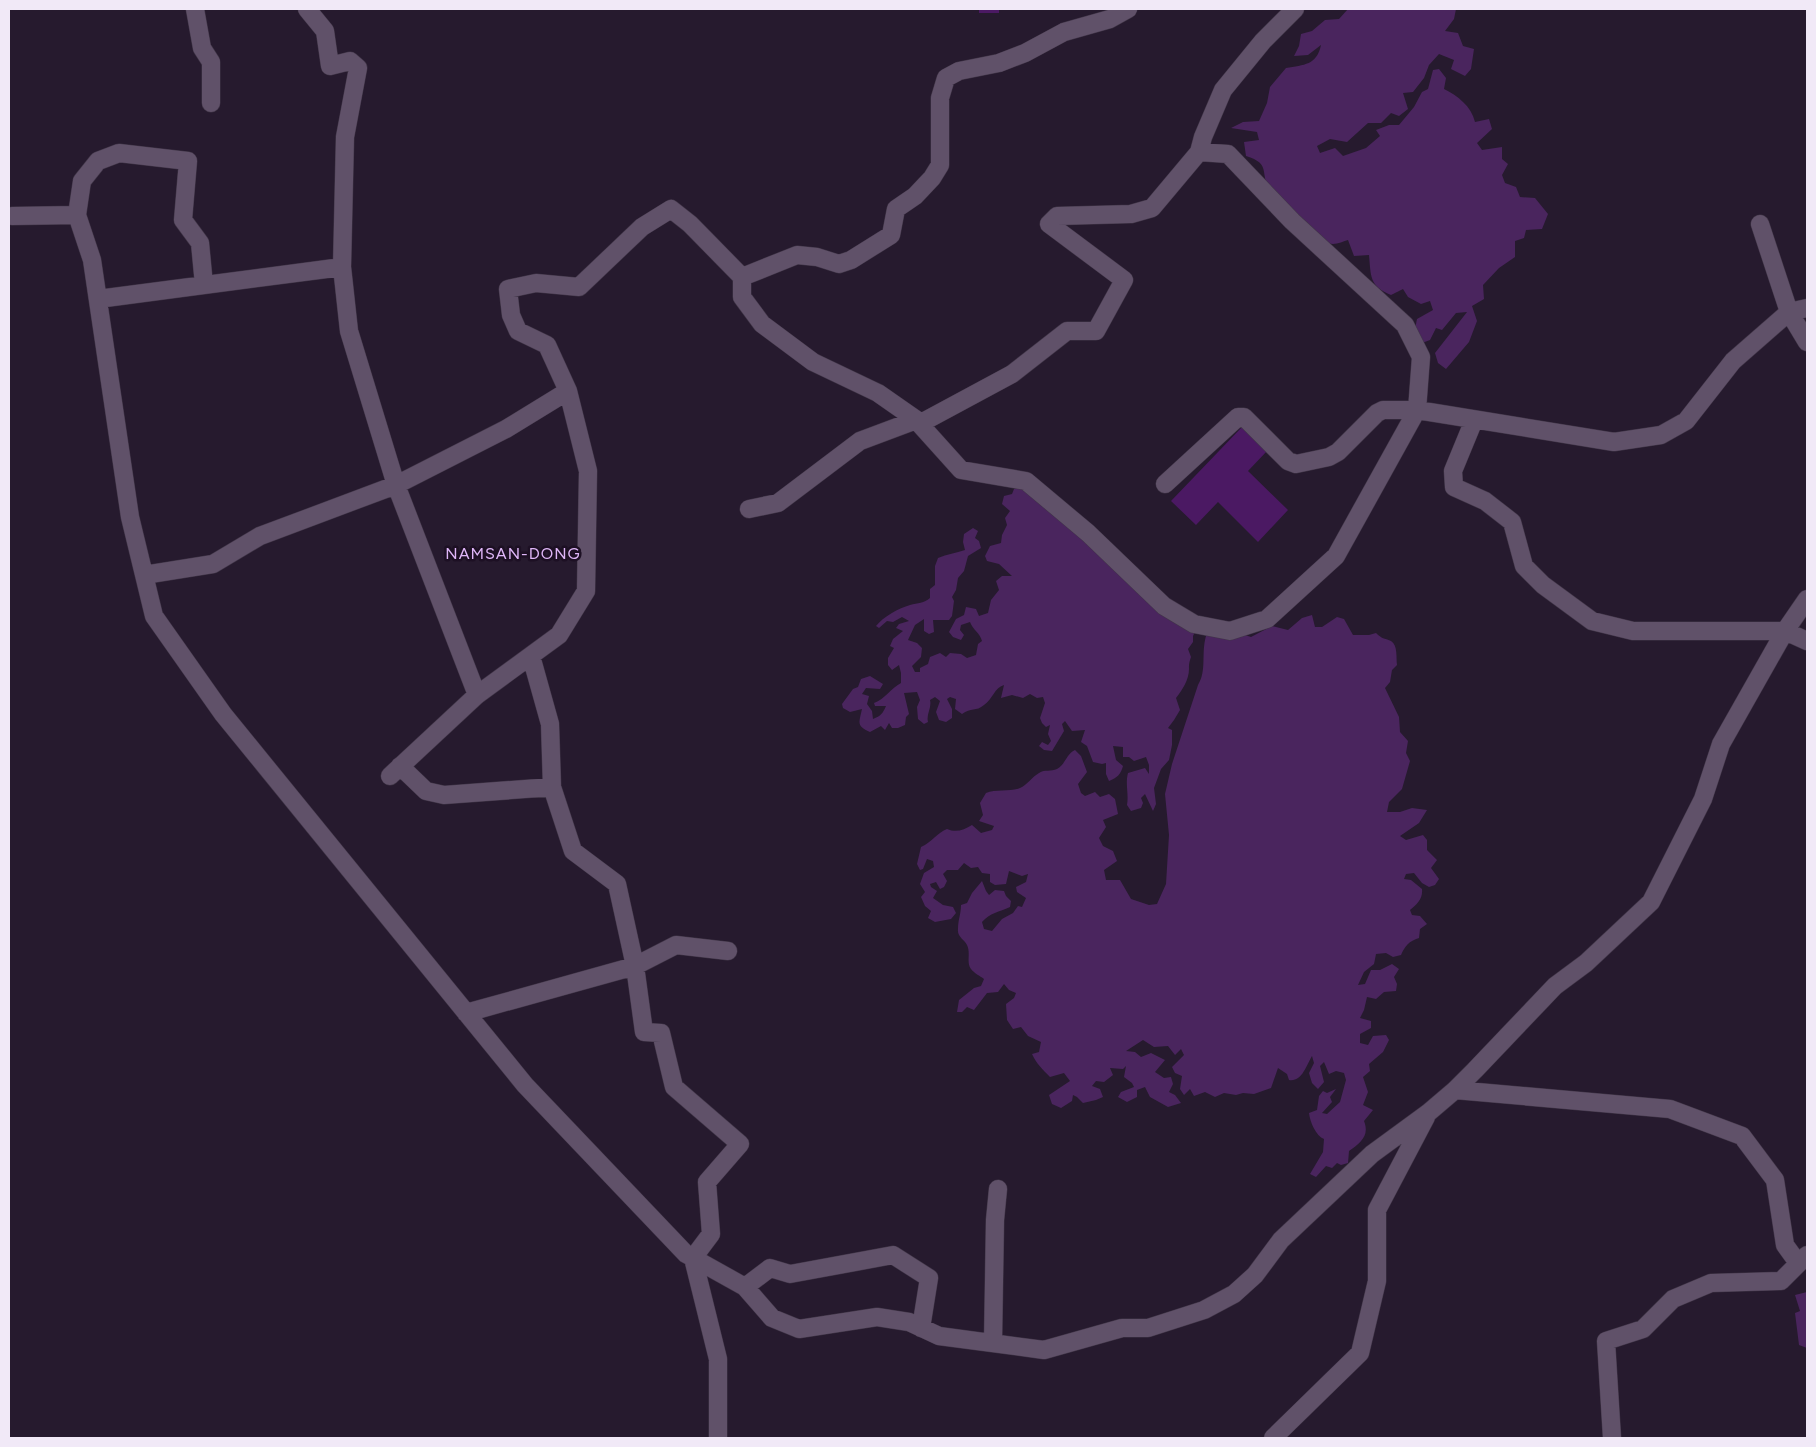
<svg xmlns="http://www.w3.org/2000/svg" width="1816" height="1447" viewBox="0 0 1816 1447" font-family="Figtree,sans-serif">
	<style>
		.green { fill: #4a255e }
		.building { fill: #4b1963 }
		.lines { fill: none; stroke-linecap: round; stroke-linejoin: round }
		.minor-casing { stroke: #413648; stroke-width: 19 }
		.minor { stroke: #605169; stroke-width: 18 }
		.labels { text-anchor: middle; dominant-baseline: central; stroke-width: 5; stroke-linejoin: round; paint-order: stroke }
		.quarter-label { font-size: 16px; letter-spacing: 1px; fill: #dfb6f8; stroke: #1d1024 }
	</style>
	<rect width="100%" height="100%" fill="#261a2e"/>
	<path class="green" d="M 1348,9 L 1456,9 L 1454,19 L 1445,31 L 1458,33 L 1463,46 L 1474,49 L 1471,69 L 1465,76 L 1451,69 L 1454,60 L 1439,54 L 1429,65 L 1424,78 L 1413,92 L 1403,93 L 1408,109 L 1399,116 L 1391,113 L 1381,123 L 1368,123 L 1347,142 L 1330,139 L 1317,146 L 1320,153 L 1335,148 L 1343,156 L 1366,148 L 1380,136 L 1376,130 L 1389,125 L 1399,125 L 1414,107 L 1422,92 L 1428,89 L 1433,70 L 1439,69 L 1446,78 L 1444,89 C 1458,96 1471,106 1475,122 L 1489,119 L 1492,129 L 1477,143 L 1482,150 L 1502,147 L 1502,159 L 1508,164 L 1502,175 L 1505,183 L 1516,187 L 1520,197 L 1535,198 L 1548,214 L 1542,229 L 1526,230 L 1524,238 L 1515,241 L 1515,257 L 1499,268 L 1483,285 L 1484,299 L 1472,306 L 1477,321 L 1469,342 L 1446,369 L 1438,363 L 1435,353 L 1467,312 L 1456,313 L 1442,330 L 1436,328 L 1430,340 L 1422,343 L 1415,329 L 1417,319 L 1433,310 L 1430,301 L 1421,304 L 1408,297 L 1403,289 L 1391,295 C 1369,286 1371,276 1369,255 L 1354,256 L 1348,240 C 1344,241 1338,244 1333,244 C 1313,242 1304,220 1291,207 C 1285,201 1275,197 1270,190 C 1259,173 1272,164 1246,156 L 1244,142 L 1259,140 L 1257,132 L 1231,128 L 1243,122 L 1259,121 L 1267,103 L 1270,87 L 1286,68 C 1304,65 1317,65 1321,45 L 1308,55 L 1294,56 L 1299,46 L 1301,34 L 1312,31 L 1325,20 L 1339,19 Z
		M 1022,486 L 1195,632 L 1193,636 L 1193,642 L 1188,649 L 1191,657 C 1189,663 1189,664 1189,669 C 1189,680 1182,690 1176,698 L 1180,710 L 1174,720 L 1168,728 L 1172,730 L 1172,745 L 1169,760 L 1161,769 L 1154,788 L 1156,804 L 1153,811 L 1145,794 L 1141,798 L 1143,803 L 1141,808 L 1131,811 L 1127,805 C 1129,794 1125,784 1128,773 L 1145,768 L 1149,774 L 1149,765 L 1146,757 L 1134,761 L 1129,757 L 1123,757 L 1123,747 L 1113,746 L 1116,760 L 1123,766 C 1121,774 1117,778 1109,781 L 1106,774 L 1106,763 L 1102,764 L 1093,762 L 1087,746 L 1081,742 L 1085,730 L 1072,731 L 1065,721 L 1062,724 L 1064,731 L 1052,751 L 1044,750 L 1039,746 L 1042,742 L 1048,745 L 1051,741 L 1048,734 L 1050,725 L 1046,727 L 1042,723 L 1040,718 L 1045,703 L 1043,697 L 1037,698 L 1030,694 L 1023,698 L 1012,695 L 1001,698 L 1004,685 C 994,688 993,699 984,705 C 976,712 971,707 962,714 L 955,709 L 956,699 L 950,697 L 947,699 L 952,709 L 952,718 L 946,722 L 939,720 L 936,712 L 940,701 L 935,697 L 930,700 C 932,708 926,714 928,722 L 924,724 L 918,719 L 917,707 L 920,700 L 917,692 L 904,693 L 909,714 L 906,717 L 905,725 L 898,728 L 892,728 L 889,723 L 885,730 L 881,726 L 870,732 C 856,726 859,723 862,709 L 850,712 L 843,708 L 842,704 L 853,689 L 858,687 L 861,679 L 870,676 L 883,684 L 880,689 L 866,688 L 862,694 L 869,696 L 867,704 L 872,711 L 873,719 C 881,716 883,713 886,706 L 875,706 L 874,703 C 885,699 891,688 901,683 L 901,673 L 899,665 L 892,670 L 888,665 L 888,658 L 894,648 L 890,646 L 893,639 L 903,631 L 896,628 L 899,624 L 909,621 L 902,617 L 893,622 L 887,621 L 879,628 L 876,626 C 883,617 899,608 910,605 C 918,603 924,603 930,598 L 930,589 L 935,585 L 935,566 L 938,558 C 947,554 956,553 965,550 L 963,542 L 964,534 L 973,528 L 978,531 L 975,538 L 979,541 L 981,548 L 968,556 L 964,571 L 958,578 L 956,590 L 952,597 L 954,601 L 952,616 L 949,620 L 933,620 L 934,632 L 929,634 L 924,631 L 924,619 L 915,625 L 908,640 L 917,643 L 922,648 L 921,657 L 912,666 L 915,672 L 920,672 L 920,668 L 928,664 L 930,657 L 940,653 L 946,657 L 950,653 L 961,654 L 967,658 L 976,655 L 978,644 L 982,641 C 980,633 973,630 970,622 L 961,625 L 960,630 L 964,635 L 961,640 L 953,637 L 949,632 L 956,619 L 964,615 L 966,607 L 976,609 L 979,616 L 988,613 L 991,600 L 999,590 L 996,581 L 1002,576 L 1012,576 L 999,564 L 987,561 L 985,556 L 990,546 L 1001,543 L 1002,535 L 1007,525 L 1005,518 L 1010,511 L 1002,504 L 1004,496 L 1012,494 L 1014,489 Z
		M 1312,615 L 1315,627 L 1322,627 L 1337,617 L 1344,619 L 1353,635 L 1369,635 L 1376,633 C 1382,639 1384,638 1391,641 C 1398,645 1396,658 1397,665 L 1392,670 L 1390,682 L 1385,688 L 1399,717 L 1400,732 L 1408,741 L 1406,753 L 1410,761 L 1402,789 L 1389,802 L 1387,812 L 1400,812 L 1412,808 L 1427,810 L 1419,823 L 1400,836 L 1406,840 L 1423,835 L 1427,840 L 1427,850 L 1437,860 L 1431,868 L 1439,879 L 1435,885 L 1429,887 L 1422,883 L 1414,873 L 1406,874 L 1404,879 L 1411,880 L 1422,889 C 1423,899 1417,904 1410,910 L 1412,915 L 1420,916 L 1427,924 L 1420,929 L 1419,938 C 1409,941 1405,946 1401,955 L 1393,957 L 1386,953 L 1376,954 L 1374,964 L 1364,972 L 1358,985 L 1365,984 L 1371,970 L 1380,970 L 1392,964 L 1399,969 L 1394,977 L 1397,984 L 1396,991 L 1384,992 L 1376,999 L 1367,997 L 1364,1010 L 1360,1018 L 1371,1021 L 1371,1028 L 1360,1034 L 1360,1043 L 1368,1045 L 1373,1036 L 1386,1035 L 1389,1040 L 1383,1052 L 1369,1064 L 1370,1071 L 1363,1077 L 1368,1092 L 1363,1105 L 1373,1110 L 1364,1121 C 1370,1136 1360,1143 1349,1151 L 1348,1163 L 1341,1165 L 1337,1163 L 1332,1168 L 1326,1166 L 1316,1177 L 1310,1174 L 1323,1152 L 1324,1139 C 1316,1136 1310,1122 1309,1113 L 1317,1110 L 1319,1096 L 1323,1091 L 1327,1093 L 1336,1089 L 1330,1097 L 1332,1102 L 1322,1113 L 1327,1114 L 1340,1102 L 1346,1080 L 1344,1073 L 1336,1071 L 1329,1074 L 1324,1062 L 1320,1066 L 1324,1082 L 1318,1089 L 1312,1083 L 1309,1073 L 1314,1063 L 1312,1056 C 1306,1066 1302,1082 1289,1080 L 1287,1074 L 1278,1068 L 1271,1088 L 1254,1094 L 1243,1093 L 1236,1095 L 1224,1093 L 1215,1097 L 1205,1092 L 1194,1096 L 1190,1089 L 1184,1095 L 1180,1089 L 1182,1076 L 1175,1073 L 1172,1067 L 1184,1055 L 1181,1049 L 1175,1055 L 1168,1046 L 1154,1047 L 1143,1040 L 1126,1051 L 1135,1052 L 1141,1057 L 1151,1053 L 1165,1060 L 1155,1072 L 1164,1078 L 1171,1077 L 1173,1084 L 1169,1092 L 1175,1095 L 1181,1103 L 1168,1107 L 1150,1097 L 1145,1087 L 1137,1090 L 1137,1097 L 1127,1102 L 1118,1097 L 1121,1092 L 1134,1087 L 1132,1083 L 1124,1077 L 1126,1066 L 1123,1069 L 1110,1068 L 1113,1075 L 1104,1082 L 1096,1081 L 1092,1086 L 1100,1089 L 1103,1097 L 1096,1100 L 1083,1103 L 1077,1097 L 1073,1095 L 1072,1101 L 1061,1108 L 1052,1104 L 1049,1095 L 1070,1081 L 1064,1073 L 1050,1077 C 1043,1070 1036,1063 1032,1054 L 1039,1052 L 1041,1042 L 1028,1036 L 1021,1027 L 1013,1029 L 1007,1020 L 1006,1004 L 1014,998 L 1016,993 L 1009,990 L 1004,984 L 998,992 L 987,993 L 974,1010 L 967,1007 L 962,1012 L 957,1012 L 959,1000 L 974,988 L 981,986 L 984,979 C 980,976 974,973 971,969 C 966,963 971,953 967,945 C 964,939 957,937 958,929 C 958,920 961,914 961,905 L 967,903 L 972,893 L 982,881 L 986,891 L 989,895 L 995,890 L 1004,891 L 1006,896 L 1011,901 L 1010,907 C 999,912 990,913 982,922 L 984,929 L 992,931 L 1002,919 L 1013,913 L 1018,906 L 1022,907 L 1026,898 L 1017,892 L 1016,887 L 1026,882 L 1028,874 L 1022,876 L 1009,871 L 1006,884 L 995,885 L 990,882 L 990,874 L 982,873 L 978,867 L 971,868 L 964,863 L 958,870 L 947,870 L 943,874 L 947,881 L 944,887 L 940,889 L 936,882 L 930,884 L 931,887 L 937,891 L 933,898 L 943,905 L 953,907 L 956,913 L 951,919 L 935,922 L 928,918 L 931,911 L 925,906 L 921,897 L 925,892 L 920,884 L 924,873 L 934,867 L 933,861 L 927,859 L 923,869 L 920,870 L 917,864 L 921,847 C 932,842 938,832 947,829 C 956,833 964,830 972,825 L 981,833 L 992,830 L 994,826 L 979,821 L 983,815 L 980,803 L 986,793 C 996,789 1012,792 1020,788 C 1027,785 1032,777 1039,773 C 1045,769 1051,772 1057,769 C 1066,764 1066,754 1075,750 L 1081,756 L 1087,772 L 1078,784 L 1081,793 L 1085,796 L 1095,792 L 1100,797 L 1109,794 L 1115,799 L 1118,814 L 1103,820 L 1106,827 L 1099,838 L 1103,846 L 1113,851 L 1117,861 L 1104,870 L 1106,880 L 1120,880 L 1131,899 L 1149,905 L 1157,904 L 1166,884 L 1169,835 L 1165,794 L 1172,764 L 1198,685 C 1207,671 1201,653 1206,636 L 1239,633 L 1251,637 L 1272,626 L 1288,630 L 1302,618 Z
		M 1807,1292 L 1807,1348 L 1799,1345 L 1795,1313 L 1800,1311 L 1795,1295 Z"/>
	<path class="building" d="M 979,9 L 999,9 L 999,13 L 979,13 Z
		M 1242,427 L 1267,451 L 1248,471 L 1288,510 L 1258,542 L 1218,502 L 1196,525 L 1171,501 Z"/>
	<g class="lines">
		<defs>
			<path id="minor" d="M 195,9 L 202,48 L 211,62 L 211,103
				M 307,9 L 325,31 L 330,66 L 350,61 L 358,68 L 345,137 L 342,267 L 349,331 L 396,485 L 477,695
				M 77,215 L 82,181 L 98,161 L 119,153 L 188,161 L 183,220 L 200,243 L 204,285
				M 12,216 L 77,215 L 92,260 L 130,517 L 154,616 L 223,714 L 525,1085 L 686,1254 L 745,1287 L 772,1318 L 799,1329 L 877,1317 L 909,1322 L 939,1336 L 1044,1350 L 1122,1328 L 1148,1328 L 1204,1310 L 1234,1294 L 1255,1275 L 1281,1240 L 1372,1154 L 1428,1113 L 1455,1090 L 1475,1070 L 1555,986 L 1586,963 L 1651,902 L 1703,799 L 1721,744 L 1785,631 L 1807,599
				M 1760,224 L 1789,312 L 1807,342
				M 742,277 L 797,255 L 817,257 L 839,264 L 851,260 L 891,235 L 896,209 L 915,196 L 932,178 L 940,165 L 940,98 L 946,78 L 959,71 L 999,63 L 1025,53 L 1064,32 L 1110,19 L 1128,9
				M 98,299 L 342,267
				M 1474,420 L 1453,471 L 1454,487 L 1485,501 L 1512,522 L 1524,566 L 1543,585 L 1592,621 L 1633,631 L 1785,631 L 1807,641
				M 1165,484 L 1238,417 L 1244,417 L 1288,461 L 1296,464 L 1329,457 L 1338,452 L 1377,413 L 1383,410 L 1417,410 L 1614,442 L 1661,435 L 1686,421 L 1733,361 L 1789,312 L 1807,308
				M 749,509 L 778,503 L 860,441 L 916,420 L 961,470 L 1026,481 L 1088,533 L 1164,606 L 1194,624 L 1230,631 L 1267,619 L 1336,556 L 1417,410 L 1421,357 L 1405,325 L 1292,221 L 1228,154 L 1199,152
				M 144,575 L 213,564 L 260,536 L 396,485 L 506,429 L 568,391
				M 531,656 L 550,724 L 552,787 L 573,851 L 617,884 L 635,966 L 644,1032 L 661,1033 L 674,1087 L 740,1144 L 707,1182 L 711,1234 L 693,1258 L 718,1359 L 718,1438
				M 400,766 L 426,791 L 444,795 L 552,787
				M 390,776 L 477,695 L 559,635 L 586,591 L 588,471 L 568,391 L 547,345 L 518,331 L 511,315 L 508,289 L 536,283 L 579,287 L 642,227 L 671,209 L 690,224 L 742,277 L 742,297 L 762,324 L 813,362 L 878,393 L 921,423 L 1012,374 L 1067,331 L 1096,331 L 1124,280 L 1049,224 L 1057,216 L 1131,214 L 1152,208 L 1199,152 L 1203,137 L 1223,90 L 1263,41 L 1295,9
				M 466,1013 L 635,966 L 676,945 L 728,951
				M 1455,1090 L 1670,1109 L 1742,1136 L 1775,1180 L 1785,1245 L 1798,1263
				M 745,1287 L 770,1268 L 790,1274 L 893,1255 L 929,1278 L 921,1328
				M 993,1343 L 995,1220 L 998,1189
				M 1273,1438 L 1360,1353 L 1377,1281 L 1377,1210 L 1426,1117
				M 1612,1438 L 1606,1341 L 1643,1329 L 1673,1299 L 1711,1283 L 1781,1281 L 1807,1255"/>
		</defs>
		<use href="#minor" class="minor-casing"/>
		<use href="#minor" class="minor"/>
	</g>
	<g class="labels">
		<g class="quarter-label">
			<text x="513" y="553">NAMSAN-DONG</text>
		</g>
	</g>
	<rect width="1816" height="1447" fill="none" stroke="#f1e9f7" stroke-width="20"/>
</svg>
